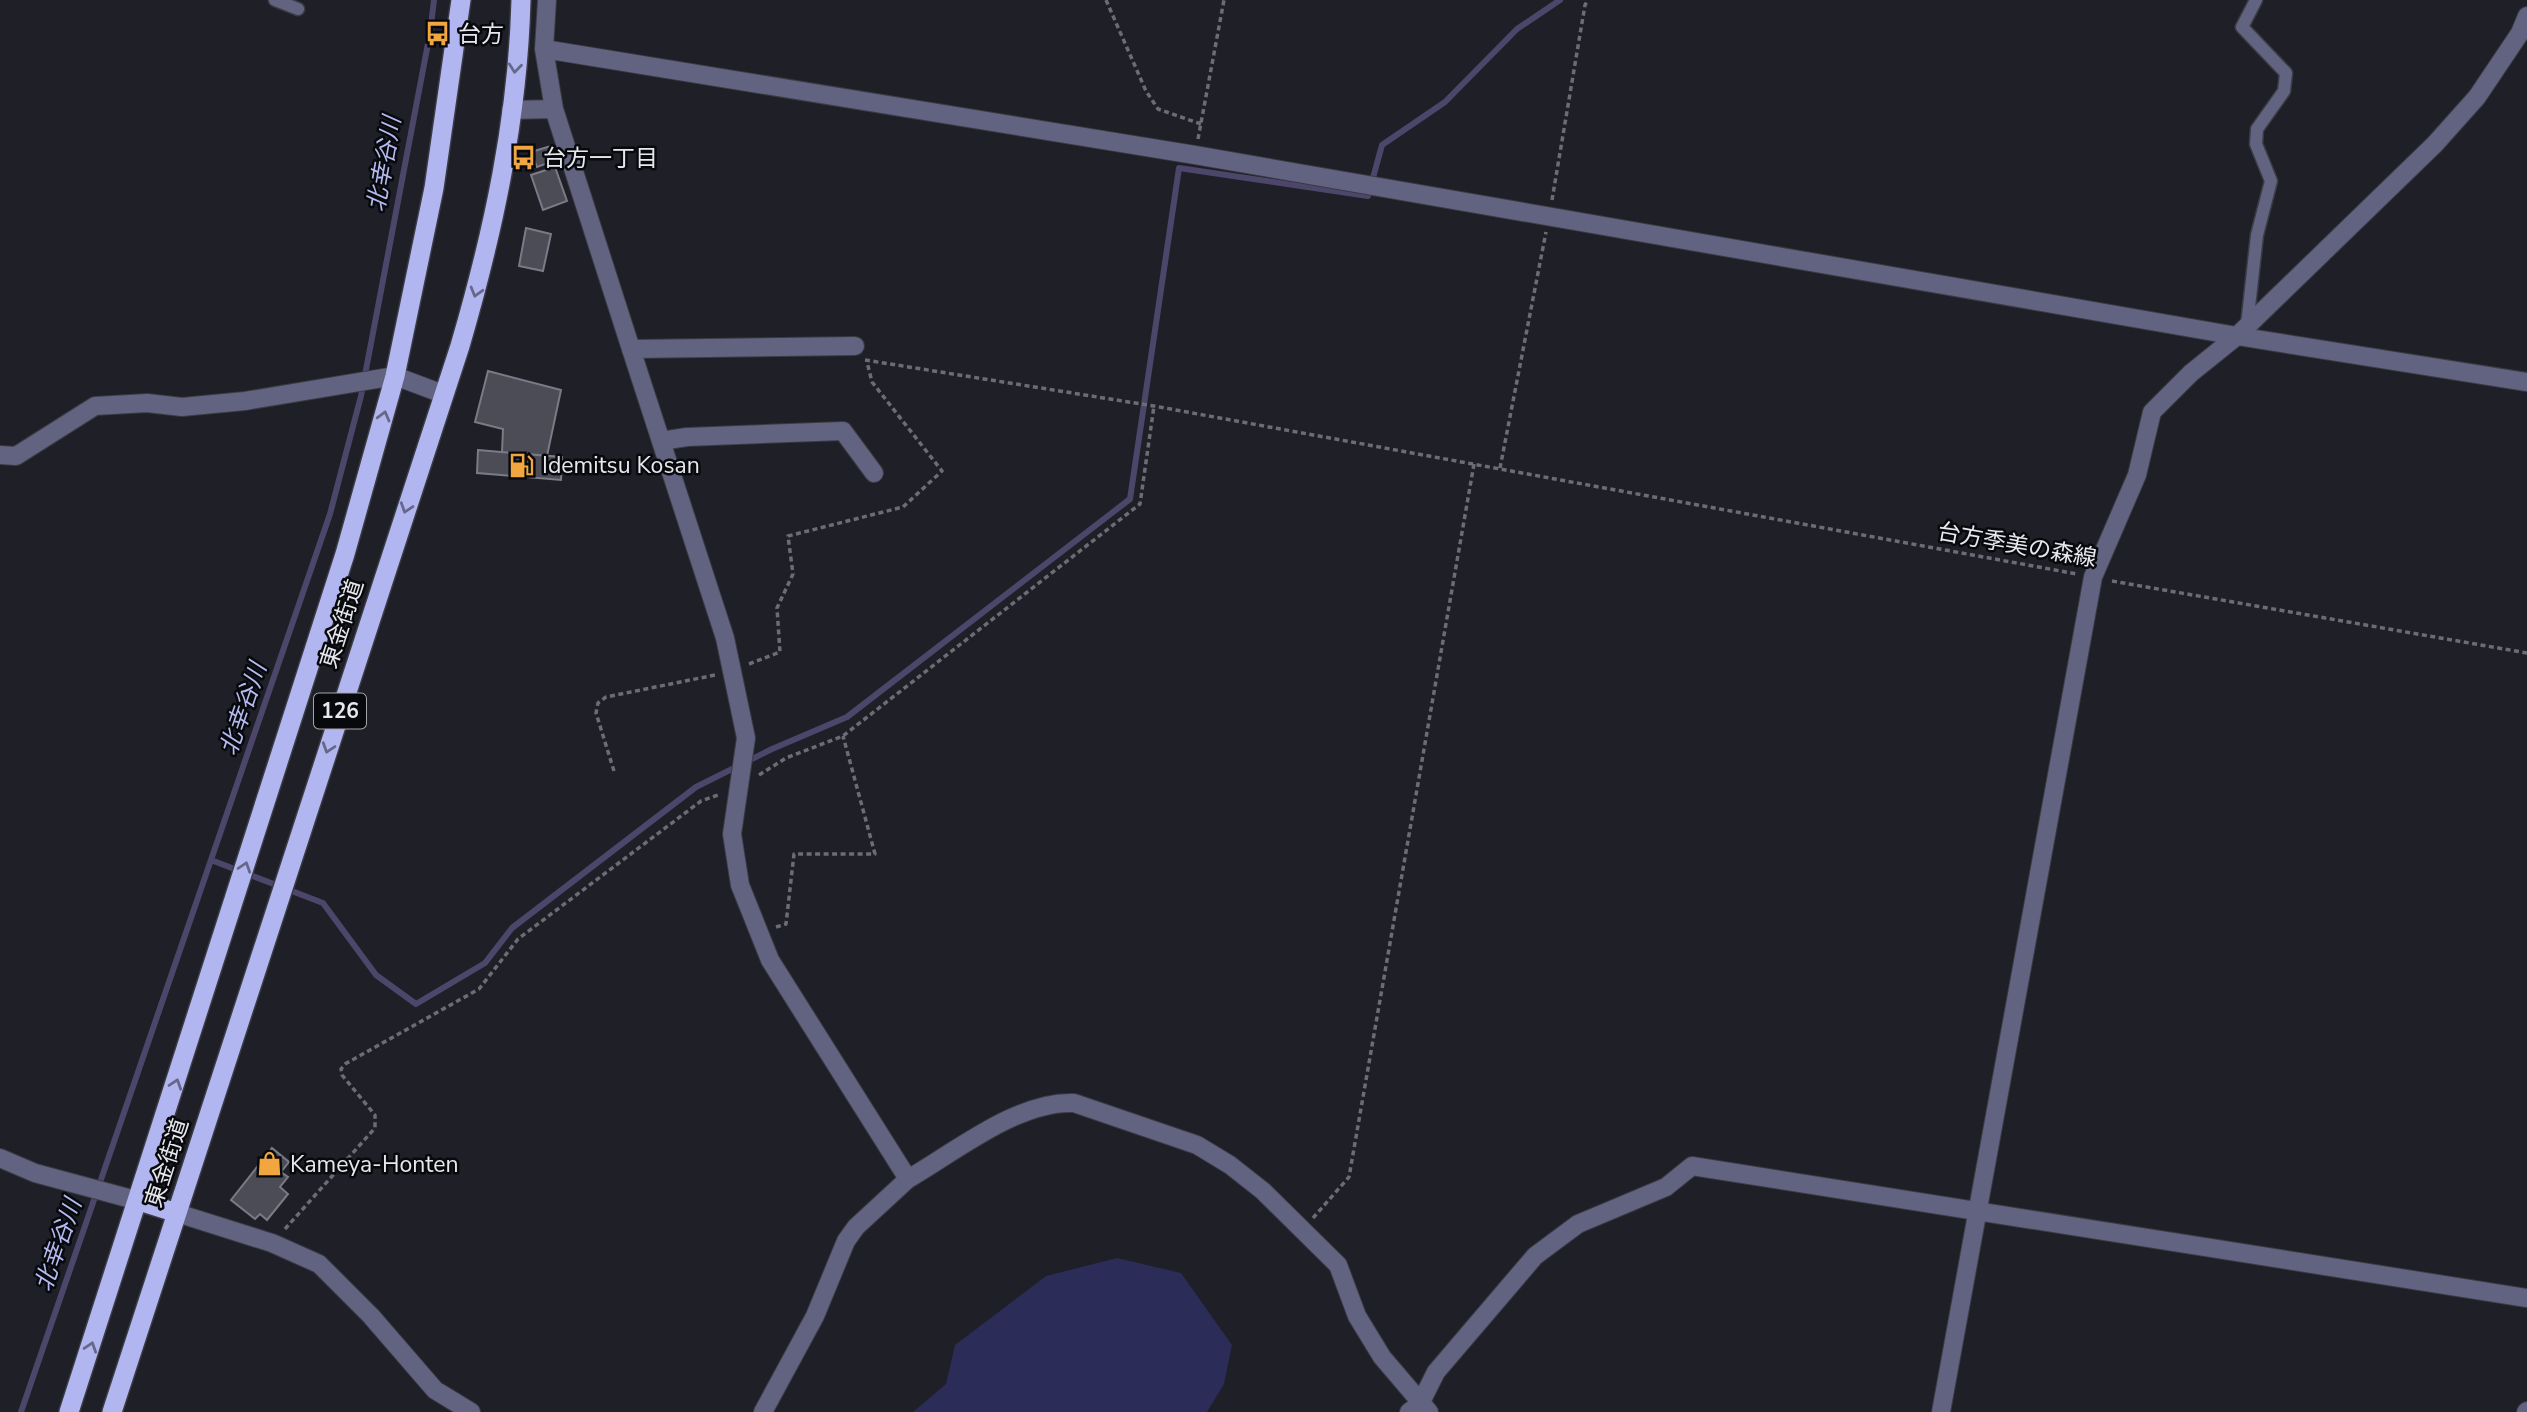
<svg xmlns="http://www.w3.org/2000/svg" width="2527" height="1412" viewBox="0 0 2527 1412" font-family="'Nunito Sans','Noto Sans JP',sans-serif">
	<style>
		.green { fill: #2b2c57 }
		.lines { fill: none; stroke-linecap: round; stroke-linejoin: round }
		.stream { stroke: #4c466a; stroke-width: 6 }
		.building { fill: #4b4c55; stroke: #7a7b86; stroke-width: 2 }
		.service-casing { stroke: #3a3b43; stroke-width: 15 }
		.minor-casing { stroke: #3a3b43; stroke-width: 20 }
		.tertiary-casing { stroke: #3a3b43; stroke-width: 20 }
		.trunk-casing { stroke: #3a3b43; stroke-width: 22 }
		.path { stroke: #6c6d74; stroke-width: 3.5; stroke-dasharray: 5 3.5; stroke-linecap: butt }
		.service { stroke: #616380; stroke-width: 12 }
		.minor { stroke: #616380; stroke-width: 18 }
		.tertiary { stroke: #616380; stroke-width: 18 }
		.trunk { stroke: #b2b6f0; stroke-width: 19 }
		.oneway { stroke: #666889 }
		.labels { text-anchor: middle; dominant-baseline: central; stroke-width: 5; stroke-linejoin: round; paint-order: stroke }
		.shield { fill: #08090c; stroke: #a4a5aa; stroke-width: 2 }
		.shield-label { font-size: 21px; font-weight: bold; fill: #e7e8ee }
		.poi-label { font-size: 23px; fill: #e7e8ee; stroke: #08090c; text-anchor: start }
		.street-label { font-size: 23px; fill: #e7e8ee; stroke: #08090c }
		.water-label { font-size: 24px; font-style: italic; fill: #b5baf1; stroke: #08090c }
	</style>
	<rect width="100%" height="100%" fill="#1e1f27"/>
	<path class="green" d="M 1117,1258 L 1181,1273 L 1232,1345 L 1224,1384 L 1207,1412 L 913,1412 L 946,1384 L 955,1345 L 1046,1276 Z"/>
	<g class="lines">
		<path class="stream" d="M 211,860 L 323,903 L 376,975 L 416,1004 L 485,963 L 512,928 L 696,787 L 772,749 L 847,717 L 1130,499 L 1179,168 L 1368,196 L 1382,145 L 1445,102 L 1517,29 L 1560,0
			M 21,1412 L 330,514 L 361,396 L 430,33 L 434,0"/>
	</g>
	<path class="building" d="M 551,146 L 556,160 L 537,167 L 531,152 Z
		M 555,167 L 567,201 L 543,210 L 531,175 Z
		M 526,228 L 551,234 L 543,271 L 519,266 Z
		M 488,371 L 561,390 L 547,456 L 502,452 L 503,429 L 475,422 Z
		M 478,450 L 562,457 L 561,480 L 477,473 Z
		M 272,1148 L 289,1162 L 281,1172 L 288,1177 L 280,1187 L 288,1194 L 267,1220 L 260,1214 L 255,1219 L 231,1200 Z"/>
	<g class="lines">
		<defs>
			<path id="service" d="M 275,0 L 298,9
				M 2247,325 L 2257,235 L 2271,181 L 2256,144 L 2257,129 L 2284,91 L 2286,73 L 2242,27 L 2256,0"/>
			<path id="minor" d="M 547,0 L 544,49 L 554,109 L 631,349 L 855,346
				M 544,49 L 1195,155 L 2237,336 L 2527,382
				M 511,110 L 554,109
				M 661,441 L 687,437 L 843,431 L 874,473
				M 0,455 L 16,456 L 95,406 L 147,403 L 182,407 L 245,401 L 395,376 L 443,394
				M 0,1158 L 35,1173 L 139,1201
				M 177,1213 L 272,1243 L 319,1264 L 371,1316 L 435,1390 L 471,1412
				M 763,1412 L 815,1316 L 846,1241 L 856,1227 L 908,1179
				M 1409,1412 L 1420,1404 L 1436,1372 L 1535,1256 L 1578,1224 L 1666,1187 L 1692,1166 L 2527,1298
				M 1941,1412 L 2093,577 L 2137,475 L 2152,412 L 2191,373 L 2237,336 L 2435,144 L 2477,97 L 2520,33 L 2527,16
				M 2526,1412 L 2527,1411"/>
			<path id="tertiary" d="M 631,349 L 725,638 L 746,738 L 732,834 L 740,885 L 770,960 L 908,1179 C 955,1152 1019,1100 1074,1103 L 1197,1145 L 1230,1165 L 1263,1191 L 1338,1265 L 1357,1316 L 1382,1357 L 1429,1412"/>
			<path id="trunk" d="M 139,1201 L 177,1213
				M 69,1412 L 345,554 L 395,376 L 434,188 L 461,0
				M 112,1412 L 460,346 C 493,233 518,118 521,0"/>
		</defs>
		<use href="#service" class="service-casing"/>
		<use href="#minor" class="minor-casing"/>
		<use href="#tertiary" class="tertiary-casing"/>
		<use href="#trunk" class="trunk-casing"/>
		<path class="path" d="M 1106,0 L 1146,91 L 1158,109 L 1201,124
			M 1198,139 L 1224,0
			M 1552,200 L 1585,5 L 1588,0
			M 865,360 L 1154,406 L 2077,574
			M 1500,468 L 1546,232
			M 2112,581 L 2527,653
			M 749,664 L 780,652 L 777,608 L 793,574 L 788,536 L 903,507 L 942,471 L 872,382 L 867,362
			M 614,771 L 596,713 L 598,703 L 606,697 L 715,675
			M 759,775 L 786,758 L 843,736 L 1140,504 L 1154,406
			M 776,927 L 786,924 L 794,854 L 875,854 L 843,736
			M 1313,1218 L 1349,1177 L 1474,464
			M 285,1229 L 375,1128 L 375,1115 L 342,1075 L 341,1069 L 345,1064 L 479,989 L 518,939 L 701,801 L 718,795"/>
		<use href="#service" class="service"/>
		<use href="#minor" class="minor"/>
		<use href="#tertiary" class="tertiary"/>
		<use href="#trunk" class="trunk"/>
	</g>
	<defs><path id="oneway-chevron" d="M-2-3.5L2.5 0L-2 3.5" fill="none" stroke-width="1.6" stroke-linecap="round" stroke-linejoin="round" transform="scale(1.75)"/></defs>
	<g class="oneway">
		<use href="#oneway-chevron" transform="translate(515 68) rotate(96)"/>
		<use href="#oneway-chevron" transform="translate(476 292) rotate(106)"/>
		<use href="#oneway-chevron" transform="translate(384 416) rotate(-75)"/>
		<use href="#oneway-chevron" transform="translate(406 508) rotate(108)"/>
		<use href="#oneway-chevron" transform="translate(328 748) rotate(108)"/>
		<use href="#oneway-chevron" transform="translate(245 867) rotate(-72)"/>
		<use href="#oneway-chevron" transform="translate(176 1084) rotate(-72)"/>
		<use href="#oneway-chevron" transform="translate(91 1347) rotate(-72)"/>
	</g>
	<defs>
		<symbol id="bus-bare" viewBox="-9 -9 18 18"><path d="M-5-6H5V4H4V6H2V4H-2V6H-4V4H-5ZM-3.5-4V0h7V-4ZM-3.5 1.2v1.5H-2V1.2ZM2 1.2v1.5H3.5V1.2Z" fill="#f1a640" stroke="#08090c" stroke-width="2.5" paint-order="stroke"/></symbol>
		<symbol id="fuel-bare" viewBox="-9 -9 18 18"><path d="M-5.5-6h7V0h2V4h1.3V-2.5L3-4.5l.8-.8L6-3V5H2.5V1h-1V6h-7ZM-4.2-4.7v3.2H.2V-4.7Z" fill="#f1a640" stroke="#08090c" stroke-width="2.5" paint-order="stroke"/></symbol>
		<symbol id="shop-bare" viewBox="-9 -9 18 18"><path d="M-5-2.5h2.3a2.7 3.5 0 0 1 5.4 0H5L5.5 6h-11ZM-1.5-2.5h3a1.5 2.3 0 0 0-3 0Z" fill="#f1a640" stroke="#08090c" stroke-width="2.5" paint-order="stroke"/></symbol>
	</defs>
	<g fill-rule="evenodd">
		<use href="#bus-bare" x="420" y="16" width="35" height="35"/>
		<use href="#bus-bare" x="506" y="140" width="35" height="35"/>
		<use href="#fuel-bare" x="504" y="448" width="35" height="35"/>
		<use href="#shop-bare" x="252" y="1146" width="35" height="35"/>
	</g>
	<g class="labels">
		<rect class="shield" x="314" y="693.5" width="52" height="35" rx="5"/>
		<g class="shield-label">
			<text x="340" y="711">126</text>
		</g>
		<g class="poi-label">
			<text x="458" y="34">台方</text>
			<text x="543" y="158">台方一丁目</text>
			<text x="542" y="465">Idemitsu Kosan</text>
			<text x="290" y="1164">Kameya-Honten</text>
		</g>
		<g class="street-label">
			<text transform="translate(2017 545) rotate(10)">台方季美の森線</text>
			<text transform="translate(342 624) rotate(-72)">東金街道</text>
			<text transform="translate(167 1163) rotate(-72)">東金街道</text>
		</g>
		<g class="water-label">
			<text transform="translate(384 164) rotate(-80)">北幸谷川</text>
			<text transform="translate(243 709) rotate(-71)">北幸谷川</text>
			<text transform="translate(58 1245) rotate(-71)">北幸谷川</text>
		</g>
	</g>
</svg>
